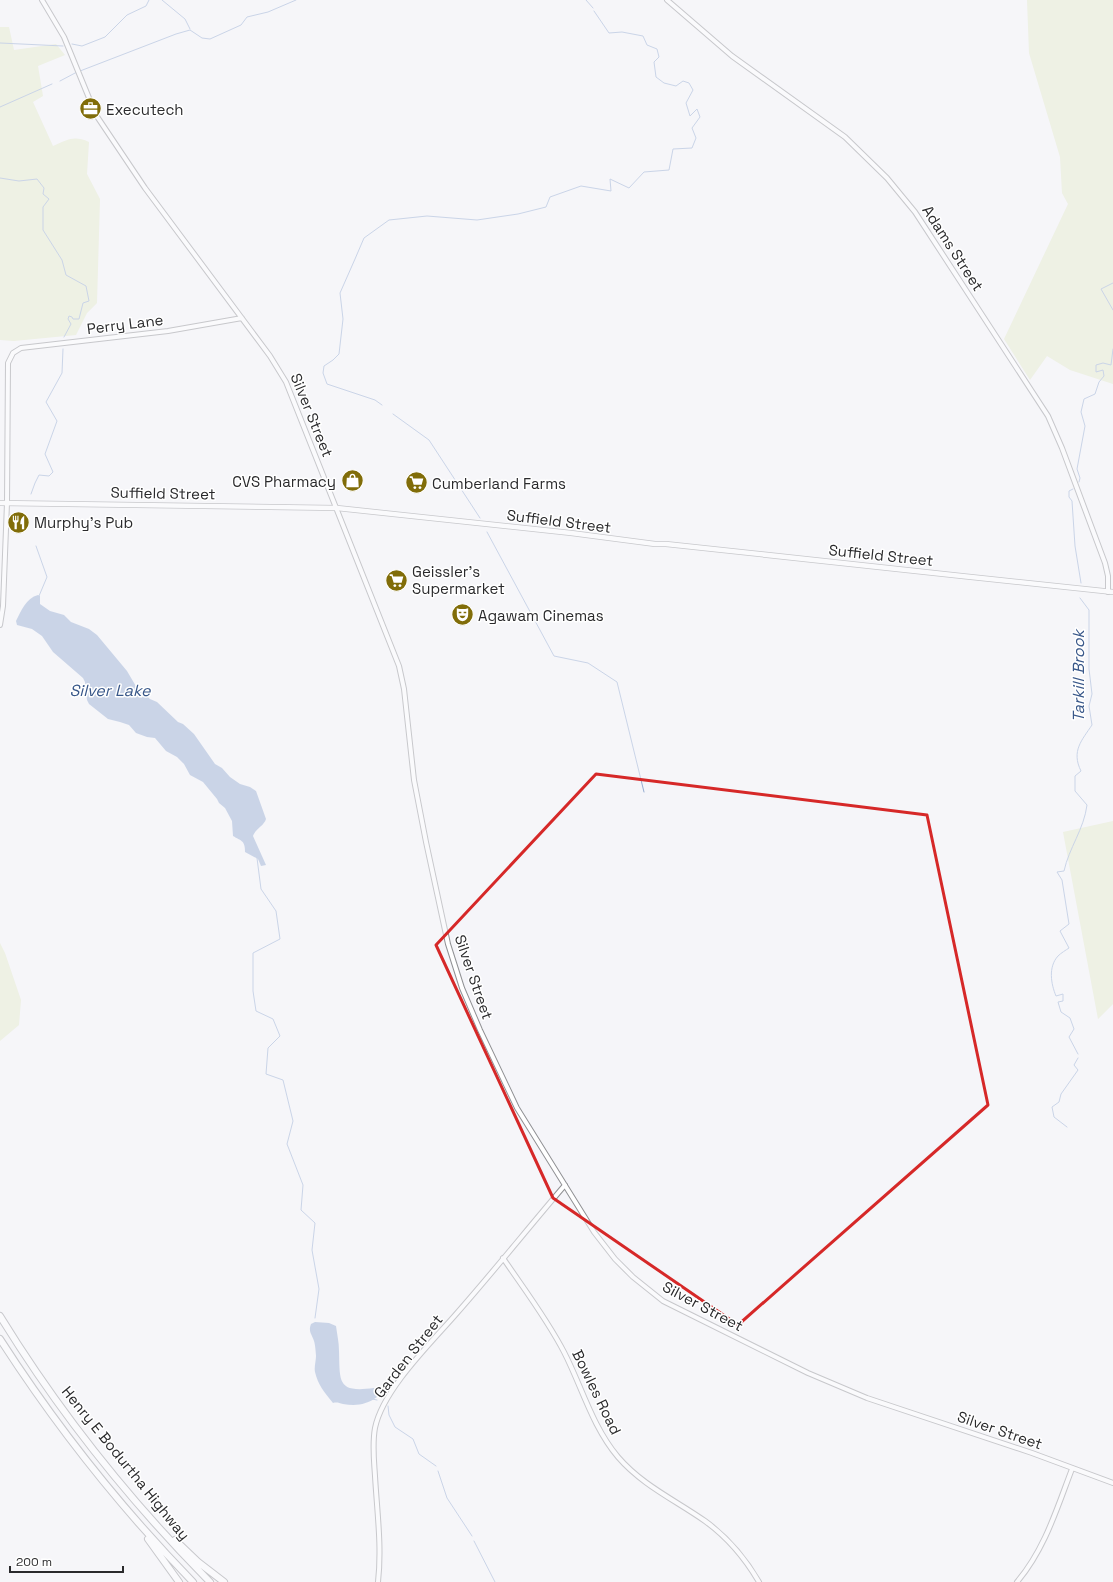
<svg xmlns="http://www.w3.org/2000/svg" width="1113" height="1582" viewBox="0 0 1113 1582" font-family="'Space Grotesk',sans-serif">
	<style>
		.green { fill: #e4eac9 }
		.water { fill: #95acd1 }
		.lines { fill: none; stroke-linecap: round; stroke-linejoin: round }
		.stream { stroke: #95acd1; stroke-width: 1 }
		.tertiary-casing { stroke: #909194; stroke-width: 6 }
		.secondary-casing { stroke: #909194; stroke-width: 6 }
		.motorway-casing { stroke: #909194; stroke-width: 8 }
		.tertiary { stroke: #fff; stroke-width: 4 }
		.secondary { stroke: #fff; stroke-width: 4.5 }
		.motorway { stroke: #fff; stroke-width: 6 }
		.marked { fill: none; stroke: #d62828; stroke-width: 3; stroke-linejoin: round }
		.labels { text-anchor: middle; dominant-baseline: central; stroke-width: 3; stroke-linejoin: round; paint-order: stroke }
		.poi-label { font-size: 15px; fill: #2a2a2c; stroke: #fff; text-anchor: start }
		.street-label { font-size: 15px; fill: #2a2a2c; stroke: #fff }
		.water-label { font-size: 16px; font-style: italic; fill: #385789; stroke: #fff }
	</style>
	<rect width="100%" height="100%" fill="#f5f5f9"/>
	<path class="green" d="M 1027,0 L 1113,0 L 1113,384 L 1070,370 L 1047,356 L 1030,380 L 1004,339 L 1068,204 L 1062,193 L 1060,157 L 1029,53 Z
		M 0,27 L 9,27 L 14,50 L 56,44 L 65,55 L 38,66 L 43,96 L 33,102 L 53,146 C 68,140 73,135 89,142 L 87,174 L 100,199 L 97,303 L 87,313 L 76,335 L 14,341 L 0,340 Z
		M 1113,821 L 1113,1004 L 1098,1019 L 1063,832 Z
		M 0,943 L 5,953 L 21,1000 L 19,1025 L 0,1041 Z"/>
	<path class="water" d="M 38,595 L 40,596 L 40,604 L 50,611 L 64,615 L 71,622 L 89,629 L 97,635 L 127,671 L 137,688 L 150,699 L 157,702 L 178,722 L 183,724 L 194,734 L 215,764 L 222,768 L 230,777 L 240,784 L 250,787 L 256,791 L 266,819 C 264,826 255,829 253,836 L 266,865 L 261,866 L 258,859 L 245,852 C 245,840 241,841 233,836 L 232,821 L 225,808 L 219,803 L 217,799 L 203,782 L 190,775 L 184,764 L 177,757 L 166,751 L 155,738 L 147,737 L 136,733 L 129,725 L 120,722 L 108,719 L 89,704 L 87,700 L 85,682 L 83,678 L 53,652 L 42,636 L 32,629 L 17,625 L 16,621 C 21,611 26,598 38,595 Z
		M 315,1322 L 329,1323 L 336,1326 C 337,1334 339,1342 339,1351 C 340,1382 337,1393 374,1388 L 376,1389 L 377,1397 C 366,1405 356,1406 343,1404 C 339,1403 337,1402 333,1403 C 324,1392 318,1385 315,1372 C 314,1367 316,1361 316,1356 C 316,1354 315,1343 314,1341 C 312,1334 308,1332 311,1324 Z"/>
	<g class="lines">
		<path class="stream" d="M 162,0 L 185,19 L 190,29
			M 586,0 L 593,8
			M 0,43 L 63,46
			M 72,44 L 82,46 L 105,37 L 127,15 L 146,6 L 149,0
			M 80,71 L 176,34 L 190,30 L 202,38 L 210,39 L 241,25 L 247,17 L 268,12 L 296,0
			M 60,81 L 77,72
			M 0,107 L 52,84
			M 0,178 L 19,181 L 37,179 L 44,188 L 43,194 L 49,199 L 43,207 L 43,230 L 62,260 L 66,275 L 86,286 L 89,301 L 83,303 L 79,319 L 73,319 L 72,317 L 69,316 L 68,319 L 71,324 L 64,337
			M 1113,283 L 1101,289 L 1113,310
			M 382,405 L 375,400 L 327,384 L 323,373 L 324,366 L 333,360 L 339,354 L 343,319 L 340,293 L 355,259 L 364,238 L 389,220 L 427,216 L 477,220 L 518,214 L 546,207 L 550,197 L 581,186 L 611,191 L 610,179 L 629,188 L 644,172 L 669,170 L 673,149 L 692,148 L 696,138 L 692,128 L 700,117 L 697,109 L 690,116 L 686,103 L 693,90 L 689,83 L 683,81 L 676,86 L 664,83 L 656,77 L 654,62 L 659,57 L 657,49 L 647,45 L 643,36 L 622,32 L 609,33 L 594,11
			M 393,414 L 429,440 L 480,518
			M 1079,482 L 1080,478 L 1077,469 L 1085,426 L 1081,412 L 1084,399 L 1095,394 L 1099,382 L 1104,376 L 1103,370 L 1096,372 L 1096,365 L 1103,363 L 1111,365 L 1113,349
			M 1073,489 L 1069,491 L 1069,497 L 1072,501 L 1075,546 L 1081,583
			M 31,494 L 35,483 L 39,475 L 49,476 L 53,472 L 45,454 L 57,421 L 46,402 L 62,373 L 63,349
			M 487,532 L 554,656 L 588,663 L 617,682 L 644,792
			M 36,546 L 47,577 L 39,596
			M 257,858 L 261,889 L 276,911 L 280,939 L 253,953 L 253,991 L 256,1011 L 273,1019 L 280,1036 L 268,1048 L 266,1074 L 283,1080 L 293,1121 L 287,1144 L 303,1185 L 301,1210 L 315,1223 L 312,1250 L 319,1289 L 315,1318
			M 1078,1054 L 1069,1037 L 1074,1029 L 1070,1018 L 1061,1012 L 1058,1002 L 1063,1001 L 1063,994 L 1056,996 C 1051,984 1048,967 1058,956 C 1061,953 1066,950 1069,948 L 1060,931 L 1069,924 L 1062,880 L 1057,872 L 1064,871 C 1069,848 1084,829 1087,805 L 1075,791 L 1075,776 L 1081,771 C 1071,751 1082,740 1092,725 L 1089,706 L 1092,694 L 1089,669 L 1089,610 L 1080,598
			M 1067,1127 L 1054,1117 L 1052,1107 L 1059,1102 L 1061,1094 L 1078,1070 L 1074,1065 L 1078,1058
			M 372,1399 L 377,1400
			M 388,1406 L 389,1415 L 395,1427 L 413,1439 L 419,1454 L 436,1466
			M 438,1471 L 447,1498 L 472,1536
			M 474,1541 L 495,1582"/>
		<defs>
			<path id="tertiary" d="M 42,0 L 64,37 L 96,115 L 145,188 L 270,356 L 286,382 L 399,666 L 404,689 L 414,780 L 426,842 L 448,944 L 462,988 L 480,1030 L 517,1108 L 594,1232 L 615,1259 L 633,1277 L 663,1301 L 808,1373 L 867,1398 L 1032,1453 L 1113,1483
				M 667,0 L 732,56 L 845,137 L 887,178 L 915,212 L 1048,416 L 1062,448 L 1105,563 L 1108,576 L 1108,592
				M 0,625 L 3,606 L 7,503 L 8,363 L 13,353 L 21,348 L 168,331 L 242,318
				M 503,1258 C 524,1289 547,1319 564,1352 C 582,1387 592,1426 618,1457 C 642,1485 675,1500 705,1521 C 727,1537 745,1558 759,1582
				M 378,1582 C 382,1547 377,1511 375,1476 C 374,1460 372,1444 375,1428 C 383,1389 432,1342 457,1313 C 494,1271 529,1227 565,1185
				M 1017,1582 C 1045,1549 1057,1508 1072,1469"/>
			<path id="secondary" d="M 0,503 L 337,508 L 571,533 L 655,544 L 666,544 C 815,561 964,576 1113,592"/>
			<path id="motorway" d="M 0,1316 C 59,1412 131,1502 210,1582
				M 0,1339 C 56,1426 121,1508 193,1582
				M 148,1539 L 179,1582
				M 175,1540 L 198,1562 L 224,1582"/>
		</defs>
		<use href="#tertiary" class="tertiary-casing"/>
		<use href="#secondary" class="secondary-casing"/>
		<use href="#motorway" class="motorway-casing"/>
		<use href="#tertiary" class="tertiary"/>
		<use href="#secondary" class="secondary"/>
		<use href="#motorway" class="motorway"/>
	</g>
	<path d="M0 0H1113V1582H0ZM 596,774 L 927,815 L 988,1105 L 738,1325 L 553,1198 L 436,945 Z" fill="#f5f5f9" fill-opacity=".55" fill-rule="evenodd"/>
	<path class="marked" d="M 596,774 L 927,815 L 988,1105 L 738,1325 L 553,1198 L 436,945 Z"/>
	<defs>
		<symbol id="office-disc" viewBox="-11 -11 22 22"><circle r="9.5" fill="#816d09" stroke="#fff"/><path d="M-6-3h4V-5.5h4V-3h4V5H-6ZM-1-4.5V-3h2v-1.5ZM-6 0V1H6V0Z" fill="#fff"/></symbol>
		<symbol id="shop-disc" viewBox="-11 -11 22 22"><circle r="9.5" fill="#816d09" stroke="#fff"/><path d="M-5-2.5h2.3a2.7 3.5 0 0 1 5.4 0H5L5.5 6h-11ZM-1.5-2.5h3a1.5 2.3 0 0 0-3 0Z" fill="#fff"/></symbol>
		<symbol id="supermarket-disc" viewBox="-11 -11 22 22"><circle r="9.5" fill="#816d09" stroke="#fff"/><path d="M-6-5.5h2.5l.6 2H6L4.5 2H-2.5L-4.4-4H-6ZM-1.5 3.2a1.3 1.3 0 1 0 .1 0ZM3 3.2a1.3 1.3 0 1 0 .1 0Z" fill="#fff"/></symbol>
		<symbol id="restaurant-disc" viewBox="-11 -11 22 22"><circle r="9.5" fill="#816d09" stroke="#fff"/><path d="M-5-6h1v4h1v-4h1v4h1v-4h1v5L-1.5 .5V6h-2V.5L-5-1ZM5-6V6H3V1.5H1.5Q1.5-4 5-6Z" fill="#fff"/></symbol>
		<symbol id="theatre-disc" viewBox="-11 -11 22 22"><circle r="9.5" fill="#816d09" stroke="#fff"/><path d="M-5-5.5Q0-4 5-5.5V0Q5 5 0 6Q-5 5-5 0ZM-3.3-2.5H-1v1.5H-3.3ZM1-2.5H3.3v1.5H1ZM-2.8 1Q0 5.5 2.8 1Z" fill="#fff"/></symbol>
	</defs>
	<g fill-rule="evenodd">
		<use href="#office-disc" x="78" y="96" width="25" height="25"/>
		<use href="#shop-disc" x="340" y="468" width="25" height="25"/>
		<use href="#supermarket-disc" x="404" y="470" width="25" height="25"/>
		<use href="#restaurant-disc" x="6" y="510" width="25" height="25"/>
		<use href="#supermarket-disc" x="384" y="568" width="25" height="25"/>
		<use href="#theatre-disc" x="450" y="602" width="25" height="25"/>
	</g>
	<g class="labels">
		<g class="poi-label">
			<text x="106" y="109">Executech</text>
			<text x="336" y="481" text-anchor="end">CVS Pharmacy</text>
			<text x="432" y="483">Cumberland Farms</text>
			<text x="34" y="522">Murphy's Pub</text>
			<text x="412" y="571">Geissler's<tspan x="412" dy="17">Supermarket</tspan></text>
			<text x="478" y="615">Agawam Cinemas</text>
		</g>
		<g class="street-label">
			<text transform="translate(953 248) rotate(57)">Adams Street</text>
			<text transform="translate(125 324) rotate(-7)">Perry Lane</text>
			<text transform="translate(312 415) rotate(68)">Silver Street</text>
			<text transform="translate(163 493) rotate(1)">Suffield Street</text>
			<text transform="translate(559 521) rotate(7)">Suffield Street</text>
			<text transform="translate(881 555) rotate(6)">Suffield Street</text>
			<text transform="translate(474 977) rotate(71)">Silver Street</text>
			<text transform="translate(703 1306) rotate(28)">Silver Street</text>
			<text transform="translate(408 1356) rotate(-52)">Garden Street</text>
			<text transform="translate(597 1392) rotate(64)">Bowles Road</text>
			<text transform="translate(1000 1430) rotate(19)">Silver Street</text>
			<text transform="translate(126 1463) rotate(51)">Henry E Bodurtha Highway</text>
		</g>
		<g class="water-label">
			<text transform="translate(1078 676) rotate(-90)">Tarkill Brook</text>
			<text x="110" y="690">Silver Lake</text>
		</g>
	</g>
	<path d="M10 1566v6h113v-6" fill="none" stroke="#2a2a2c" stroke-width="2"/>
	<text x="16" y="1566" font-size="12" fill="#2a2a2c" stroke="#ffffff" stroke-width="3" paint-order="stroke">200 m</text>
</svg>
